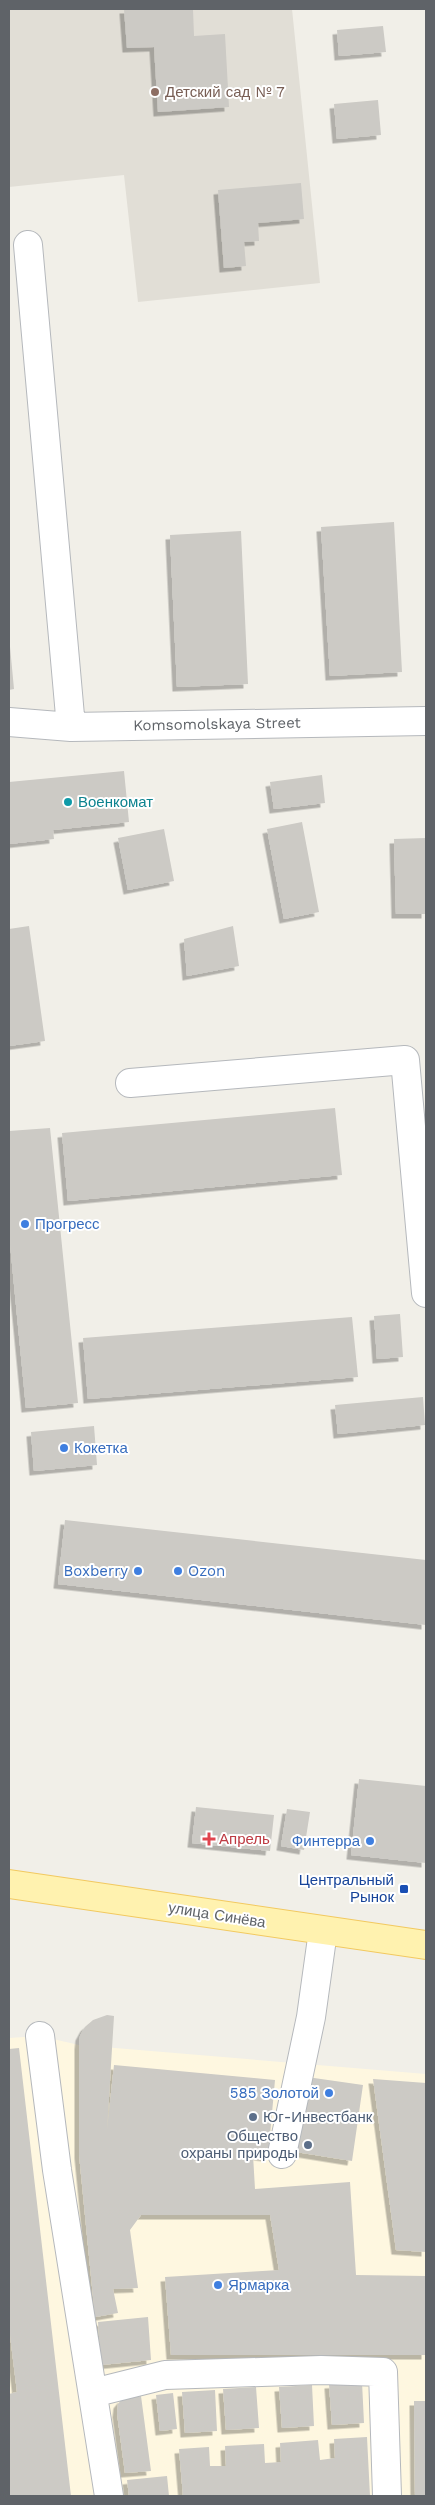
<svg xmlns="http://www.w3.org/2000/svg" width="435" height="2505" viewBox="0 0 435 2505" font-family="'Work Sans',sans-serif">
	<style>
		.commercial { fill: #fef7e0 }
		.education { fill: #e1ded6 }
		.building { fill: #cccac5; filter: url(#shadow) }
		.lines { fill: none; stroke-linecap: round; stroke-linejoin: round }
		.minor-casing { stroke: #b5b8bc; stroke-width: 30 }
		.major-casing { stroke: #f2c960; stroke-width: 30 }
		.minor { stroke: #fff; stroke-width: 28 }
		.major { stroke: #fff2af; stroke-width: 28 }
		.education-dot { fill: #8d6e63; stroke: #fff; stroke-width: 2 }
		.culture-dot { fill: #0f9aa8; stroke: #fff; stroke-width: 2 }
		.shop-dot { fill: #3f7fe0; stroke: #fff; stroke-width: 2 }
		.health-dot { fill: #e0444e; stroke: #fff; stroke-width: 2 }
		.transit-dot { fill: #1a4fb4; stroke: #fff; stroke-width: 2 }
		.service-dot { fill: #5c6f8a; stroke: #fff; stroke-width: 2 }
		.labels { text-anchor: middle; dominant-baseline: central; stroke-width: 4; stroke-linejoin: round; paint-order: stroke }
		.education-label { font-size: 15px; fill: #785e54; stroke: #fff; text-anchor: start }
		.street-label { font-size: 15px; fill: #5f6368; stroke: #fff }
		.culture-label { font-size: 15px; fill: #0d838f; stroke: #fff; text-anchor: start }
		.shop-label { font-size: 15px; fill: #366cbe; stroke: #fff; text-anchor: start }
		.health-label { font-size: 15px; fill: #be3a42; stroke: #fff; text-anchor: start }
		.transit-label { font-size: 15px; fill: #164399; stroke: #fff; text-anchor: end }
		.service-label { font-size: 15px; fill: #4e5e75; stroke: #fff; text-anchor: start }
	</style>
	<defs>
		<filter id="shadow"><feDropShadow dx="-4.5" dy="4.5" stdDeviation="0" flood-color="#0004"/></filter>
	</defs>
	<rect width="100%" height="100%" fill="#f1efe8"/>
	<path class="commercial" d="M 40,2036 L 79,2045 L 426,2074 L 426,2496 L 9,2496 L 9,2038 Z"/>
	<path class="education" d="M 9,9 L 292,9 L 320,283 L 138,302 L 124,175 L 9,187 Z"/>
	<path class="building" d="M 124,9 L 193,9 L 194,36 L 225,34 L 229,107 L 158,112 L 154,47 L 127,48 Z
		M 383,26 L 386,52 L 339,56 L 337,30 Z
		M 378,100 L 381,135 L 337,139 L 334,104 Z
		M 301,183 L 304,219 L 258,223 L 259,241 L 244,242 L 246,266 L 224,268 L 218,190 Z
		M 394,522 L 402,672 L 330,676 L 321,527 Z
		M 241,531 L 248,684 L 177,687 L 170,535 Z
		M 9,636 L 14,689 L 9,690 Z
		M 124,771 L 129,822 L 53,830 L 54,839 L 9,844 L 9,782 Z
		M 322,775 L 325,803 L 274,809 L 270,782 Z
		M 302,822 L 319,912 L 284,919 L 267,829 Z
		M 164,829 L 174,881 L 128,890 L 118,838 Z
		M 426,838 L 426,914 L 396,914 L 394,839 Z
		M 29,926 L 45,1041 L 9,1046 L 9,929 Z
		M 233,926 L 239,966 L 187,976 L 184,939 Z
		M 335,1108 L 342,1175 L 68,1201 L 62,1133 Z
		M 50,1128 L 78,1403 L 26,1408 L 9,1233 L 9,1131 Z
		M 400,1314 L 403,1357 L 377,1359 L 374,1316 Z
		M 352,1317 L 358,1377 L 88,1399 L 83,1338 Z
		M 423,1397 L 425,1425 L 338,1434 L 335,1405 Z
		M 94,1426 L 97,1465 L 34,1471 L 31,1432 Z
		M 65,1520 L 426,1560 L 426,1625 L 58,1584 Z
		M 359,1779 L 426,1786 L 426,1863 L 351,1855 Z
		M 196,1807 L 274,1815 L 270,1851 L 192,1843 Z
		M 287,1809 L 310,1812 L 304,1850 L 281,1846 Z
		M 107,2015 L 114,2016 L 107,2130 L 114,2065 L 275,2080 L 268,2157 L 253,2155 L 255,2189 L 350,2182 L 356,2275 L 426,2276 L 426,2355 L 171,2355 L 165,2277 L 279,2270 L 270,2215 L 141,2215 L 130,2230 L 138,2288 L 113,2289 L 118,2313 L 95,2317 L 79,2154 L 79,2045 L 80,2036 L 85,2027 L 93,2020 Z
		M 19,2048 L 71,2496 L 9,2496 L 9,2394 L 17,2392 L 9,2327 L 9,2049 Z
		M 307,2077 L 363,2085 L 352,2161 L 296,2152 Z
		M 373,2079 L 426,2083 L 426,2252 L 396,2250 Z
		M 148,2317 L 151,2360 L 101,2365 L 98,2322 Z
		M 362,2382 L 364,2423 L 332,2425 L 329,2384 Z
		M 312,2385 L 314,2426 L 282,2428 L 279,2387 Z
		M 256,2387 L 259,2428 L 226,2430 L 223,2389 Z
		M 215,2390 L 217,2431 L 185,2433 L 182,2392 Z
		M 173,2393 L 177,2429 L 160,2431 L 156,2395 Z
		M 141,2396 L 151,2471 L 125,2473 L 117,2413 L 118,2404 L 122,2399 Z
		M 414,2401 L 426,2401 L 426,2496 L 415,2496 Z
		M 367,2437 L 370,2496 L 183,2496 L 179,2449 L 209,2447 L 210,2466 L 226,2466 L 225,2446 L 264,2444 L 265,2463 L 281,2462 L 280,2443 L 318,2440 L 320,2460 L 335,2458 L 334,2439 Z
		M 167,2476 L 169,2496 L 129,2496 L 127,2480 Z"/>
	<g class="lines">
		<defs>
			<path id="minor" d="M 28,245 L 71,727
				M 9,722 L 71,727 L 426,721
				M 130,1083 L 405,1060 L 426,1293
				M 40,2036 L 57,2170 L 109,2496
				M 282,2154 L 311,2017 L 323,1931
				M 93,2393 L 165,2375 L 321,2370 L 383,2372 L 387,2496"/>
			<path id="major" d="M 9,1884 L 426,1945"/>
		</defs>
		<use href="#minor" class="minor-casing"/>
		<use href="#major" class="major-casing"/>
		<use href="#minor" class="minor"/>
		<use href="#major" class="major"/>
	</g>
	<circle class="education-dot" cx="155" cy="92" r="5"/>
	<circle class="culture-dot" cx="68" cy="802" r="5"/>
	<g class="shop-dot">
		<circle cx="25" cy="1224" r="5"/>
		<circle cx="64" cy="1448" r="5"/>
		<circle cx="138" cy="1571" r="5"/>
		<circle cx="178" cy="1571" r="5"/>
		<circle cx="370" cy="1841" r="5"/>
		<circle cx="329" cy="2093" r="5"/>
		<circle cx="218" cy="2285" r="5"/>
	</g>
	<path class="health-dot" d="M206.5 1831.5h5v5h5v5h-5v5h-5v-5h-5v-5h5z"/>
	<rect class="transit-dot" x="399" y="1884" width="10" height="10" rx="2.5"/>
	<g class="service-dot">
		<circle cx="253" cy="2117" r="5"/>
		<circle cx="308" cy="2145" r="5"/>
	</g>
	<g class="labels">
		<g class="education-label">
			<text x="165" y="92">Детский сад № 7</text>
		</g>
		<g class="street-label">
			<text transform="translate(217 724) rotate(-1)">Komsomolskaya Street</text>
			<text transform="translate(217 1915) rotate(9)">улица Синёва</text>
		</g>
		<g class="culture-label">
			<text x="78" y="802">Военкомат</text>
		</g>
		<g class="shop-label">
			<text x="35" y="1224">Прогресс</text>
			<text x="74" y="1448">Кокетка</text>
			<text x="128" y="1571" text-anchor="end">Boxberry</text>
			<text x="188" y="1571">Ozon</text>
			<text x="360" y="1841" text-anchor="end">Финтерра</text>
			<text x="319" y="2093" text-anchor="end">585 Золотой</text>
			<text x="228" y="2285">Ярмарка</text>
		</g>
		<g class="health-label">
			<text x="219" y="1839">Апрель</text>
		</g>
		<g class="transit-label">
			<text x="394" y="1880">Центральный<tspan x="394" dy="17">Рынок</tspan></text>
		</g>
		<g class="service-label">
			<text x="263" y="2117">Юг-Инвестбанк</text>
			<text x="298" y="2136" text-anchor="end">Общество<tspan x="298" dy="17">охраны природы</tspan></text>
		</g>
	</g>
	<rect width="435" height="2505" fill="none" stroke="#5f6368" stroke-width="20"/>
</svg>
